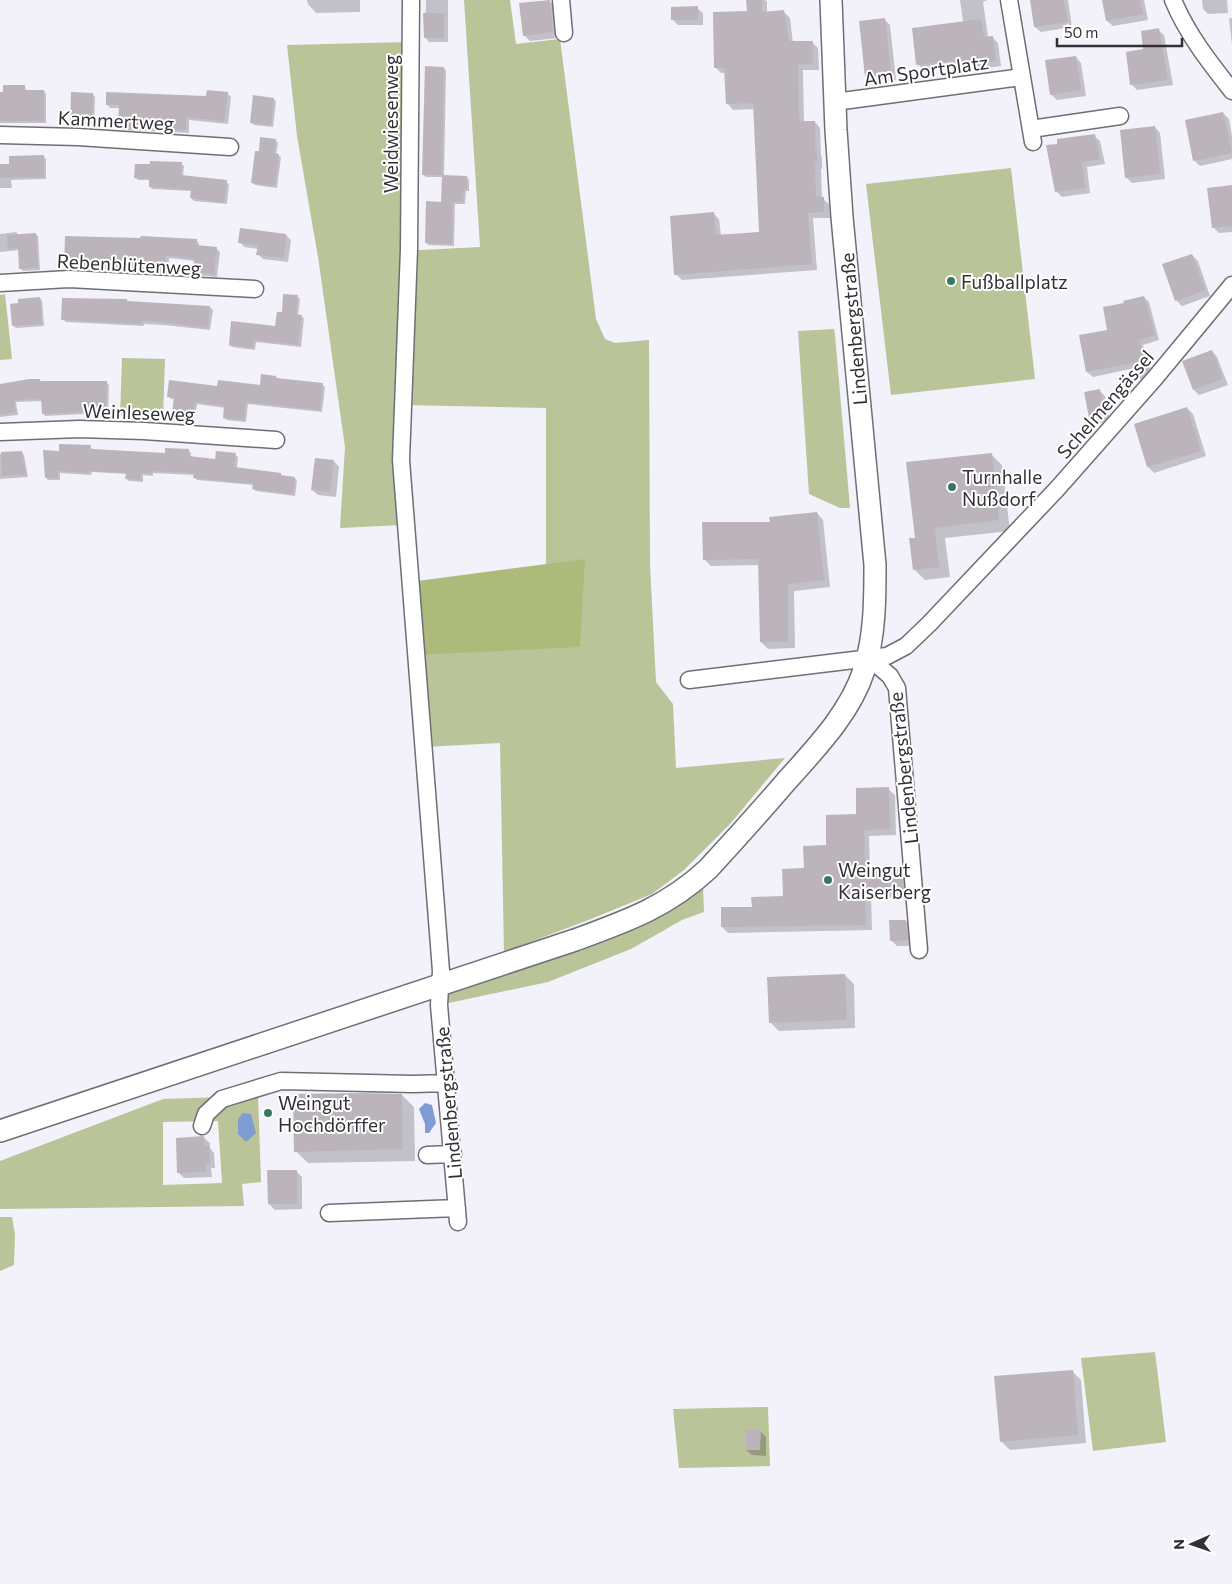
<svg xmlns="http://www.w3.org/2000/svg" width="1232" height="1584" viewBox="0 0 1232 1584" font-family="Commissioner,sans-serif">
	<style>
		.green { fill: #bac499; fill-rule: evenodd }
		.forest { fill: #acbb7a }
		.water { fill: #7f9dd4 }
		.shadow { fill: #0003 }
		.building { fill: #bcb4bb }
		.lines { fill: none; stroke-linecap: round; stroke-linejoin: round }
		.minor-casing { stroke: #6f6e76; stroke-width: 19 }
		.major-casing { stroke: #6f6e76; stroke-width: 24 }
		.minor { stroke: #fff; stroke-width: 16 }
		.major { stroke: #fff; stroke-width: 21 }
		.poi-dot { fill: #3a7763; stroke: #fff; stroke-width: 2 }
		.labels { text-anchor: middle; dominant-baseline: central; stroke-width: 4; stroke-linejoin: round; paint-order: stroke }
		.street-label { font-size: 19px; fill: #313034; stroke: #fff }
		.poi-label { font-size: 19px; fill: #313034; stroke: #fff; text-anchor: start }
	</style>
	<rect width="100%" height="100%" fill="#f3f1fa"/>
	<path class="green" d="M 464,0 L 510,0 L 516,44 L 560,39 L 596,319 L 605,339 L 615,343 L 649,340 L 650,565 L 656,682 L 673,704 L 676,768 L 785,758 L 730,824 L 684,870 L 652,894 L 591,919 L 504,952 L 500,743 L 424,747 L 416,655 L 585,560 L 546,565 L 546,408 L 401,405 L 402,525 L 340,528 L 345,447 L 318,257 L 297,136 L 287,45 L 408,42 L 402,251 L 480,247 Z
		M 1011,168 L 1035,379 L 891,395 L 866,184 Z
		M 5,294 L 12,359 L 0,360 L 0,295 Z
		M 834,329 L 835,335 L 850,508 L 840,508 L 809,494 L 798,331 Z
		M 122,358 L 165,359 L 163,418 L 120,416 Z
		M 703,886 L 704,912 L 682,920 L 631,949 L 548,982 L 439,1005 L 452,989 Z
		M 258,1096 L 261,1182 L 242,1184 L 244,1206 L 0,1209 L 0,1161 L 163,1099 ZM 218,1121 L 222,1183 L 163,1185 L 163,1122 Z
		M 0,1217 L 12,1217 L 15,1234 L 14,1265 L 0,1271 Z
		M 1155,1352 L 1166,1442 L 1093,1451 L 1081,1358 Z
		M 768,1407 L 770,1466 L 679,1468 L 673,1409 Z"/>
	<path class="forest" d="M 585,559 L 580,647 L 416,655 L 410,582 Z"/>
	<path class="water" d="M 425,1103 L 432,1105 L 436,1123 L 429,1133 L 425,1133 L 425,1124 L 419,1109 Z
		M 243,1113 L 251,1114 L 256,1133 L 246,1142 L 238,1134 L 238,1119 Z"/>
	<path class="shadow" d="M 307,0 L 360,0 L 360,12 L 316,13 L 308,4 Z
		M 426,0 L 448,0 L 448,42 L 429,42 L 425,37 Z
		M 747,0 L 765,0 L 767,2 L 767,13 L 784,12 L 790,18 L 793,43 L 812,42 L 818,48 L 819,70 L 803,70 L 804,123 L 815,122 L 820,128 L 821,156 L 822,157 L 822,169 L 821,169 L 822,198 L 829,204 L 830,218 L 813,218 L 817,270 L 682,280 L 676,274 L 713,213 L 719,219 L 721,236 L 761,233 L 754,109 L 733,110 L 728,104 L 726,73 L 721,73 L 715,67 L 748,13 Z
		M 960,0 L 987,0 L 983,2 L 988,37 L 992,37 L 998,43 L 1001,66 L 971,70 L 966,65 L 923,70 L 918,64 L 963,22 Z
		M 1031,0 L 1068,0 L 1072,27 L 1041,32 L 1035,27 Z
		M 1103,0 L 1144,0 L 1148,20 L 1113,26 L 1107,21 Z
		M 1202,0 L 1227,0 L 1228,13 L 1208,14 L 1203,9 Z
		M 549,1 L 555,6 L 558,38 L 530,41 L 524,35 Z
		M 697,8 L 703,13 L 703,25 L 678,25 L 673,20 Z
		M 1229,18 L 1232,18 L 1232,45 Z
		M 884,19 L 890,25 L 896,80 L 872,82 L 866,77 Z
		M 1158,30 L 1164,35 L 1173,85 L 1137,90 L 1132,85 L 1145,51 Z
		M 1076,57 L 1081,63 L 1086,96 L 1057,100 L 1051,94 Z
		M 444,68 L 446,71 L 444,177 L 467,177 L 469,180 L 469,191 L 466,191 L 465,204 L 455,204 L 454,246 L 428,245 L 426,242 L 442,203 L 443,177 L 426,177 L 423,174 Z
		M 24,87 L 27,91 L 44,91 L 46,94 L 46,123 L 0,123 L 0,94 Z
		M 227,93 L 231,97 L 228,124 L 189,120 L 189,133 L 123,130 L 120,127 L 120,108 L 110,108 L 107,104 L 208,97 Z
		M 93,94 L 95,97 L 94,125 L 73,124 L 71,122 Z
		M 274,99 L 276,102 L 273,127 L 254,125 L 252,123 Z
		M 1223,113 L 1229,119 L 1232,136 L 1232,159 L 1200,166 L 1194,160 Z
		M 1155,127 L 1160,133 L 1165,179 L 1132,183 L 1126,177 Z
		M 1094,136 L 1100,141 L 1105,164 L 1087,167 L 1090,193 L 1062,197 L 1056,191 Z
		M 275,140 L 278,143 L 276,155 L 281,157 L 277,188 L 255,185 L 253,183 L 260,153 Z
		M 44,157 L 46,159 L 46,179 L 11,180 L 12,188 L 0,188 L 0,165 L 10,165 Z
		M 181,164 L 184,166 L 183,176 L 226,182 L 229,184 L 227,204 L 194,201 L 191,198 L 192,191 L 152,189 L 150,187 L 150,180 L 138,180 L 135,177 Z
		M 1232,186 L 1232,232 L 1219,233 L 1213,227 Z
		M 16,232 L 19,235 L 35,234 L 38,236 L 40,270 L 23,271 L 20,268 L 19,250 L 0,252 L 0,234 Z
		M 286,235 L 291,240 L 288,262 L 263,259 L 258,254 L 258,249 L 244,247 L 240,242 Z
		M 196,240 L 199,243 L 199,247 L 217,249 L 220,252 L 217,277 L 197,275 L 194,271 L 195,261 L 169,258 L 168,274 L 151,273 L 148,271 L 88,268 L 88,271 L 68,270 L 65,266 Z
		M 1192,255 L 1198,261 L 1210,296 L 1182,306 L 1176,300 Z
		M 298,297 L 300,299 L 298,315 L 304,318 L 301,347 L 256,342 L 255,350 L 232,347 L 230,345 L 276,328 L 283,314 Z
		M 1144,297 L 1149,302 L 1159,340 L 1143,345 L 1153,376 L 1142,381 L 1137,375 L 1135,368 L 1093,377 L 1087,372 L 1109,330 L 1125,304 Z
		M 40,298 L 42,301 L 44,326 L 16,328 L 13,325 Z
		M 127,300 L 129,302 L 210,307 L 213,310 L 210,330 L 164,325 L 144,324 L 144,326 L 66,322 L 62,319 Z
		M 1212,351 L 1217,357 L 1228,385 L 1199,395 L 1194,390 Z
		M 276,377 L 278,379 L 322,384 L 325,387 L 322,412 L 248,404 L 246,422 L 227,420 L 224,418 L 225,408 L 197,404 L 195,417 L 176,415 L 174,413 L 175,399 L 171,399 L 168,396 L 219,388 L 261,387 Z
		M 40,380 L 42,382 L 106,382 L 109,385 L 108,415 L 87,415 L 85,414 L 45,416 L 43,413 L 42,401 L 16,402 L 18,415 L 0,417 L 0,385 Z
		M 1099,390 L 1105,396 L 1110,421 L 1096,424 L 1090,418 L 1085,393 Z
		M 1187,408 L 1193,414 L 1206,456 L 1154,473 L 1148,467 L 1135,424 Z
		M 90,447 L 93,449 L 166,454 L 189,451 L 191,453 L 191,457 L 216,461 L 235,455 L 238,457 L 237,469 L 281,474 L 283,477 L 295,478 L 297,481 L 295,496 L 256,491 L 253,489 L 254,485 L 197,480 L 195,478 L 195,475 L 153,473 L 153,476 L 143,475 L 143,482 L 129,481 L 127,479 L 127,474 L 92,472 L 91,475 L 60,473 L 60,480 L 48,480 L 46,477 L 60,452 Z
		M 22,453 L 24,455 L 28,477 L 0,479 L 0,454 Z
		M 991,454 L 1002,465 L 1010,531 L 945,538 L 950,577 L 925,580 L 914,569 L 916,539 Z
		M 334,461 L 339,467 L 336,497 L 318,495 L 312,490 Z
		M 817,513 L 823,520 L 830,587 L 794,591 L 795,648 L 768,649 L 761,642 L 760,565 L 711,566 L 704,559 L 771,523 Z
		M 888,789 L 895,795 L 896,835 L 869,836 L 870,871 L 902,869 L 908,876 L 910,897 L 871,898 L 872,930 L 728,933 L 722,927 L 753,908 L 784,897 L 805,870 L 858,815 Z
		M 906,921 L 912,927 L 913,946 L 897,946 L 891,940 Z
		M 845,975 L 854,984 L 855,1028 L 779,1031 L 770,1022 Z
		M 402,1095 L 414,1107 L 415,1161 L 308,1163 L 296,1151 Z
		M 204,1138 L 210,1143 L 210,1148 L 214,1153 L 215,1168 L 211,1168 L 212,1177 L 184,1178 L 179,1173 Z
		M 296,1171 L 302,1177 L 302,1209 L 275,1210 L 269,1204 Z
		M 1072,1371 L 1081,1380 L 1086,1443 L 1010,1450 L 1001,1441 Z
		M 760,1431 L 766,1437 L 766,1456 L 752,1455 L 746,1450 Z"/>
	<path class="building" d="M 550,0 L 553,32 L 523,36 L 519,3 Z
		M 746,0 L 762,0 L 762,12 L 784,10 L 789,41 L 813,41 L 813,64 L 798,65 L 799,121 L 815,121 L 815,150 L 817,150 L 817,163 L 815,163 L 816,197 L 824,197 L 824,212 L 808,213 L 812,264 L 674,275 L 670,216 L 714,212 L 716,235 L 759,232 L 753,103 L 726,104 L 724,68 L 714,68 L 713,12 L 747,11 Z
		M 1030,0 L 1064,0 L 1068,22 L 1034,27 Z
		M 1102,0 L 1140,0 L 1143,14 L 1106,21 Z
		M 698,6 L 698,20 L 671,20 L 671,7 Z
		M 423,13 L 444,13 L 444,38 L 424,38 Z
		M 885,18 L 891,74 L 865,77 L 859,21 Z
		M 981,19 L 984,37 L 993,36 L 996,61 L 964,65 L 963,60 L 916,65 L 912,28 Z
		M 1159,28 L 1168,80 L 1130,85 L 1126,52 L 1143,49 L 1141,31 Z
		M 1076,56 L 1081,90 L 1050,95 L 1045,60 Z
		M 425,66 L 444,67 L 442,175 L 422,175 Z
		M 3,85 L 25,85 L 25,90 L 44,90 L 44,121 L 0,121 L 0,92 L 3,92 Z
		M 207,90 L 228,92 L 224,121 L 186,117 L 186,130 L 118,127 L 119,105 L 106,105 L 106,92 L 206,96 Z
		M 71,92 L 93,93 L 92,123 L 70,122 Z
		M 253,95 L 274,98 L 271,125 L 250,123 Z
		M 1223,112 L 1232,153 L 1193,161 L 1185,120 Z
		M 1155,126 L 1160,174 L 1125,178 L 1120,130 Z
		M 1095,134 L 1100,159 L 1082,162 L 1085,188 L 1055,192 L 1046,145 L 1057,144 L 1057,139 Z
		M 260,137 L 276,139 L 274,153 L 279,154 L 275,186 L 251,183 L 255,151 L 259,151 Z
		M 44,155 L 44,177 L 0,178 L 0,164 L 9,164 L 9,156 Z
		M 150,161 L 182,162 L 181,175 L 227,180 L 224,203 L 190,198 L 191,190 L 149,187 L 149,179 L 134,178 L 135,164 L 150,164 Z
		M 442,175 L 467,176 L 467,189 L 464,189 L 463,202 L 453,202 L 452,244 L 425,243 L 426,201 L 441,202 Z
		M 1232,185 L 1232,226 L 1212,228 L 1207,188 Z
		M 240,228 L 286,234 L 284,258 L 256,255 L 258,245 L 238,243 Z
		M 36,233 L 38,267 L 19,269 L 18,248 L 8,249 L 7,235 Z
		M 65,236 L 140,238 L 141,236 L 197,239 L 196,245 L 217,247 L 214,274 L 193,272 L 194,259 L 166,255 L 165,272 L 146,271 L 146,268 L 86,266 L 86,268 L 64,267 Z
		M 1192,254 L 1205,290 L 1175,301 L 1162,264 Z
		M 283,294 L 298,295 L 296,314 L 302,315 L 298,345 L 254,340 L 253,348 L 229,345 L 231,321 L 275,326 L 277,312 L 282,312 Z
		M 1144,296 L 1155,335 L 1139,340 L 1148,371 L 1136,376 L 1132,363 L 1086,372 L 1079,335 L 1107,330 L 1103,307 L 1124,303 L 1123,301 Z
		M 40,297 L 42,324 L 12,326 L 10,304 L 18,303 L 18,299 Z
		M 62,298 L 127,299 L 127,301 L 210,306 L 208,328 L 160,322 L 142,321 L 141,324 L 61,320 Z
		M 1212,350 L 1223,379 L 1193,390 L 1182,361 Z
		M 261,374 L 276,376 L 276,378 L 323,383 L 320,410 L 246,402 L 244,420 L 223,418 L 224,406 L 195,402 L 193,416 L 172,413 L 174,397 L 167,397 L 169,380 L 217,386 L 218,380 L 260,385 Z
		M 29,379 L 40,379 L 40,381 L 107,381 L 106,414 L 83,413 L 83,412 L 42,414 L 41,399 L 14,400 L 16,412 L 0,415 L 0,384 Z
		M 1100,389 L 1105,415 L 1089,418 L 1084,392 Z
		M 1187,407 L 1201,451 L 1147,467 L 1134,424 Z
		M 59,444 L 91,445 L 90,449 L 165,453 L 165,448 L 189,449 L 189,456 L 215,459 L 216,451 L 236,453 L 234,467 L 281,473 L 281,475 L 295,477 L 293,494 L 252,489 L 253,484 L 193,478 L 194,473 L 151,471 L 151,474 L 141,473 L 141,480 L 125,479 L 126,473 L 89,471 L 89,473 L 58,471 L 58,478 L 45,478 L 43,450 L 59,451 Z
		M 22,451 L 26,475 L 2,476 L 1,452 Z
		M 992,453 L 999,520 L 935,528 L 939,567 L 913,570 L 909,538 L 915,538 L 906,462 Z
		M 315,458 L 334,460 L 330,492 L 311,490 Z
		M 817,512 L 824,580 L 788,584 L 788,642 L 760,642 L 758,559 L 703,560 L 702,522 L 770,522 L 769,517 Z
		M 889,787 L 890,829 L 864,830 L 865,870 L 902,868 L 904,891 L 865,893 L 866,925 L 721,927 L 721,907 L 752,907 L 751,897 L 783,896 L 782,869 L 804,868 L 803,846 L 826,845 L 826,815 L 856,814 L 856,788 Z
		M 889,920 L 906,920 L 908,940 L 890,941 Z
		M 845,974 L 847,1020 L 769,1023 L 767,977 Z
		M 363,1093 L 402,1094 L 403,1149 L 294,1152 L 293,1094 Z
		M 204,1136 L 205,1146 L 209,1146 L 210,1163 L 206,1163 L 206,1172 L 177,1173 L 176,1138 Z
		M 267,1170 L 297,1170 L 297,1204 L 268,1204 Z
		M 1073,1370 L 1078,1435 L 1000,1442 L 994,1376 Z
		M 745,1430 L 761,1430 L 760,1450 L 745,1450 Z"/>
	<g class="lines">
		<defs>
			<path id="minor" d="M 411,0 L 409,249 L 401,460 L 441,971 L 439,1005 L 458,1222
				M 561,0 L 564,33
				M 1009,0 L 1033,142
				M 1173,0 C 1187,34 1210,63 1232,91
				M 835,102 L 1022,77
				M 1031,129 L 1120,116
				M 0,135 L 78,137 L 230,147
				M 0,283 L 69,279 L 255,289
				M 0,432 L 79,429 L 144,431 L 276,440
				M 868,657 L 890,676 L 897,688 L 919,950
				M 689,680 L 887,656 L 906,646 L 929,624 L 1057,489 L 1155,378 L 1232,285
				M 202,1126 L 206,1114 L 222,1099 L 281,1081 L 413,1084 L 447,1083
				M 427,1155 L 453,1154
				M 329,1213 L 457,1208"/>
			<path id="major" d="M 0,1131 L 575,940 C 627,921 667,907 708,869 C 734,841 759,813 784,784 C 814,750 850,714 864,670 C 875,636 875,600 875,565 L 842,217 L 836,130 L 831,0"/>
		</defs>
		<use href="#minor" class="minor-casing"/>
		<use href="#major" class="major-casing"/>
		<use href="#minor" class="minor"/>
		<use href="#major" class="major"/>
	</g>
	<g class="poi-dot">
		<circle cx="951" cy="281" r="5"/>
		<circle cx="952" cy="487" r="5"/>
		<circle cx="828" cy="880" r="5"/>
		<circle cx="268" cy="1113" r="5"/>
	</g>
	<g class="labels">
		<g class="street-label">
			<text transform="translate(926 70) rotate(-8)">Am Sportplatz</text>
			<text transform="translate(116 120) rotate(3)">Kammertweg</text>
			<text transform="translate(390 124) rotate(-90)">Weidwiesenweg</text>
			<text transform="translate(129 264) rotate(3)">Rebenblütenweg</text>
			<text transform="translate(853 329) rotate(-95)">Lindenbergstraße</text>
			<text transform="translate(1105 404) rotate(-49)">Schelmengässel</text>
			<text transform="translate(139 412) rotate(2)">Weinleseweg</text>
			<text transform="translate(903 768) rotate(-96)">Lindenbergstraße</text>
			<text transform="translate(448 1103) rotate(-95)">Lindenbergstraße</text>
		</g>
		<g class="poi-label">
			<text x="961" y="281">Fußballplatz</text>
			<text x="962" y="476">Turnhalle<tspan x="962" dy="22">Nußdorf</tspan></text>
			<text x="838" y="869">Weingut<tspan x="838" dy="22">Kaiserberg</tspan></text>
			<text x="278" y="1102">Weingut<tspan x="278" dy="22">Hochdörffer</tspan></text>
		</g>
	</g>
	<g transform="translate(1192 1544) rotate(268)" stroke="#ffffff" stroke-width="4" paint-order="stroke">
	<path d="M0-4L9 19L0 12L-9 19Z" fill="#313034"/>
	<text y="-8" font-size="14" font-weight="bold" text-anchor="middle" fill="#313034">N</text>
	</g>
	<path d="M1057 38v8h125v-8" fill="none" stroke="#313034" stroke-width="2.5"/>
	<text x="1064" y="38" font-size="15" fill="#313034" stroke="#ffffff" stroke-width="4" paint-order="stroke">50 m</text>
</svg>
